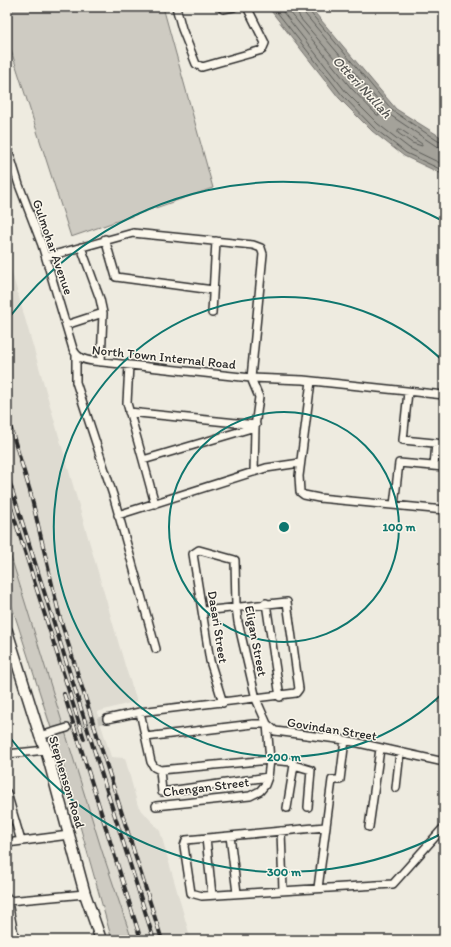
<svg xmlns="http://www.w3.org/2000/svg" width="451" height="947" viewBox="0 0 451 947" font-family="Itim,sans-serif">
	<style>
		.built { fill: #dedbd1 }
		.green { fill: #cecbc2; stroke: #7c7b76 }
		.water { fill: #a4a29a; stroke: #74726e }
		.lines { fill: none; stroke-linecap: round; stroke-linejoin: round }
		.shore { stroke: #5b5b57; stroke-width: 1 }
		.minor-tunnel { stroke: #c7c5bc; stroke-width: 7; stroke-dasharray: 7 3.5; stroke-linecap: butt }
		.minor-casing { stroke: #2b2b2b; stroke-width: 10 }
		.secondary-casing { stroke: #2b2b2b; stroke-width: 13 }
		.minor { stroke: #fbf7ec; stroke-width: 7 }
		.secondary { stroke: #fbf7ec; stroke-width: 10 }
		.rail-casing { stroke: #2b2b2b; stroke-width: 4 }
		.rail { stroke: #fbf7ec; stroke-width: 2.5; stroke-dasharray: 8; stroke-linecap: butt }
		.ring { fill: none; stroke: #0f766e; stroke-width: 2 }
		.labels { text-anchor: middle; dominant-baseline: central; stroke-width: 3; stroke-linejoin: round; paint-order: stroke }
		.street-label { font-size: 13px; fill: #2b2b2b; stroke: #fbf7ec }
		.water-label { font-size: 14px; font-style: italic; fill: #555552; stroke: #fbf7ec }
		.centre { fill: #0f766e; stroke: #fbf7ec; stroke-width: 2 }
		.ring-label { font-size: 12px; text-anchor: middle; font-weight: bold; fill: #0f766e; stroke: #fbf7ec; stroke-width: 3; stroke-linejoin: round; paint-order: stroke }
	</style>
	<rect width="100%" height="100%" fill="#eeebe0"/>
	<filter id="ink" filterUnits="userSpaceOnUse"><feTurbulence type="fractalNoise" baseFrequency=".025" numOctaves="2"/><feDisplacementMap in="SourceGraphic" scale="8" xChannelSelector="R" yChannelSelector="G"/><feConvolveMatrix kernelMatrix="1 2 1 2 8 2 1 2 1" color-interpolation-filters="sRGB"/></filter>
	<g filter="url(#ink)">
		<path class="built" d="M 7,256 L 126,669 L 137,701 L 97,712 L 111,757 L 125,758 L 138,806 L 160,831 L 191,940 L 115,940 L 7,589 Z"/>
		<path class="green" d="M 7,7 L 163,7 L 213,188 L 71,237 L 7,38 Z
			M 7,544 L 102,851 L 132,940 L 112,940 L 62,762 L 7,591 Z"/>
		<path class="water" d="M 268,7 L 310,7 L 396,109 L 444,139 L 444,175 L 404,156 L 372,131 L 339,98 Z"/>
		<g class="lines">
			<path class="shore" d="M 273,7 L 342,95 L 374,128 L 406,153 L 444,171
				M 279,7 L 346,92 L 378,124 L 409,148 L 444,165
				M 286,7 L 351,88 L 377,115 L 379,115 L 380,112 L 300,18 L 296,7
				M 302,7 L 305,14 L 390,115 L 436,146 L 444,148
				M 308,7 L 309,11 L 393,111 L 438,141 L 444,143
				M 400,129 L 422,144 L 422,146 L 412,143 L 398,133 L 398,130 Z"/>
			<path class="minor-tunnel" d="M 67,728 L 107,719"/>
			<defs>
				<path id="minor" d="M 176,7 L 182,29 L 196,64 L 202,67 L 262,50 L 265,43 L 247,7
					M 221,7 L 223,9 L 234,7
					M 7,146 L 19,185 L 42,245 L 73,349 C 77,358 84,360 93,361 L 251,378 L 263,254 L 261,248 L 253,245 L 133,233 L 46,257
					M 105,239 L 116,277 L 213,290
					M 81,247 L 100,299 L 103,313 L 101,362
					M 212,313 L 216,241
					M 66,325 L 103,313
					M 76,355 L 76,382 L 114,498 L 156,649
					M 129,365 L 127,403 L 143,460 L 255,427 L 259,397 L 251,378 L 303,380 L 444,395
					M 311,381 L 299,476 L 300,492 L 304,495 L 319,498 L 444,510
					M 408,392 L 403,440 L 444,444
					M 129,412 L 256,425
					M 143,460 L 155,504
					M 434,466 L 436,443
					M 254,472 L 255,427
					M 394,505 L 399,463 L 444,467
					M 118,515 L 266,468 L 300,463
					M 266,603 L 280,697
					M 140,712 L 151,762 L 154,767 L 160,770 L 270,760 L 292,762 L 294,765 L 311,770 L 308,807
					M 107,719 L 140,712 L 296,693 L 299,689 L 287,602 L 203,611
					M 40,736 L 67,728
					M 146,737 L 253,724 L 267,724 L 275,731 L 345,740 L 444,762
					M 7,754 L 46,750
					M 160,770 L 162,792 L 268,777
					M 396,788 L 400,752
					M 7,793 L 21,841
					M 156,806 L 250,796 L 260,791 L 265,785 L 268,777 L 270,760 L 267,724 L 256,699 L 238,622 L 236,606 L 235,560 L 199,550 L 193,554 L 210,661 L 223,703
					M 287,808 L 294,765
					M 325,827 L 186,840 L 184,846 L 191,893 L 202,896 L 393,884 L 444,827
					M 369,827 L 380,749
					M 281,831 L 283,890
					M 230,836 L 237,893
					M 206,838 L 212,895
					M 7,843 L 69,835
					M 318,888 L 332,780 L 340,780 L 345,740
					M 7,897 L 15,940
					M 8,901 L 85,894"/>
				<path id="secondary" d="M 7,631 L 40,736 L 46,750 L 85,894 L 101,940"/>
			</defs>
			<use href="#minor" class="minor-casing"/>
			<use href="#secondary" class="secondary-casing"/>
			<use href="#minor" class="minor"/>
			<use href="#secondary" class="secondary"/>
			<defs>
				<path id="rail" d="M 7,416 L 30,491 L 60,618 L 162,940
					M 7,474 L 154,940
					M 7,495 L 84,739
					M 64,694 L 141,940"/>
			</defs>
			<use href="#rail" class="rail-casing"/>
			<use href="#rail" class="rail"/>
		</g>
	</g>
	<g class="ring">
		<circle cx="284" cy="527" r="115"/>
		<path d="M444 692A230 230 0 1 1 444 362"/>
		<path d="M443 833A345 345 0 0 1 8 735M8 319A345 345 0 0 1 443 221"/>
	</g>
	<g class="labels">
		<g class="street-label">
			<text transform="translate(53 247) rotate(71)">Gulmohar Avenue</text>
			<text transform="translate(164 357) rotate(6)">North Town Internal Road</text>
			<text transform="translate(218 627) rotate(81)">Dasari Street</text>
			<text transform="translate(256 641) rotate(79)">Eligan Street</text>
			<text transform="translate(332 729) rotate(9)">Govindan Street</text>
			<text transform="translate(67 782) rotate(73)">Stephenson Road</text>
			<text transform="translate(206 787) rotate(-7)">Chengan Street</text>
		</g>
		<g class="water-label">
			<text transform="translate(362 87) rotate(47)">Otteri Nullah</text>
		</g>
	</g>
	<circle cx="284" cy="527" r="6" class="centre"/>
	<g class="ring-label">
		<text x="399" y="531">100 m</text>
		<text x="284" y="761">200 m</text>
		<text x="284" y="876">300 m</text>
	</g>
	<rect width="451" height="947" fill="none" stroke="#fbf7ec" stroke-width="24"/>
	<rect x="12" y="12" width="427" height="923" fill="none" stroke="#2b2b2b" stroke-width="1.5" filter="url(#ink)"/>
</svg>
